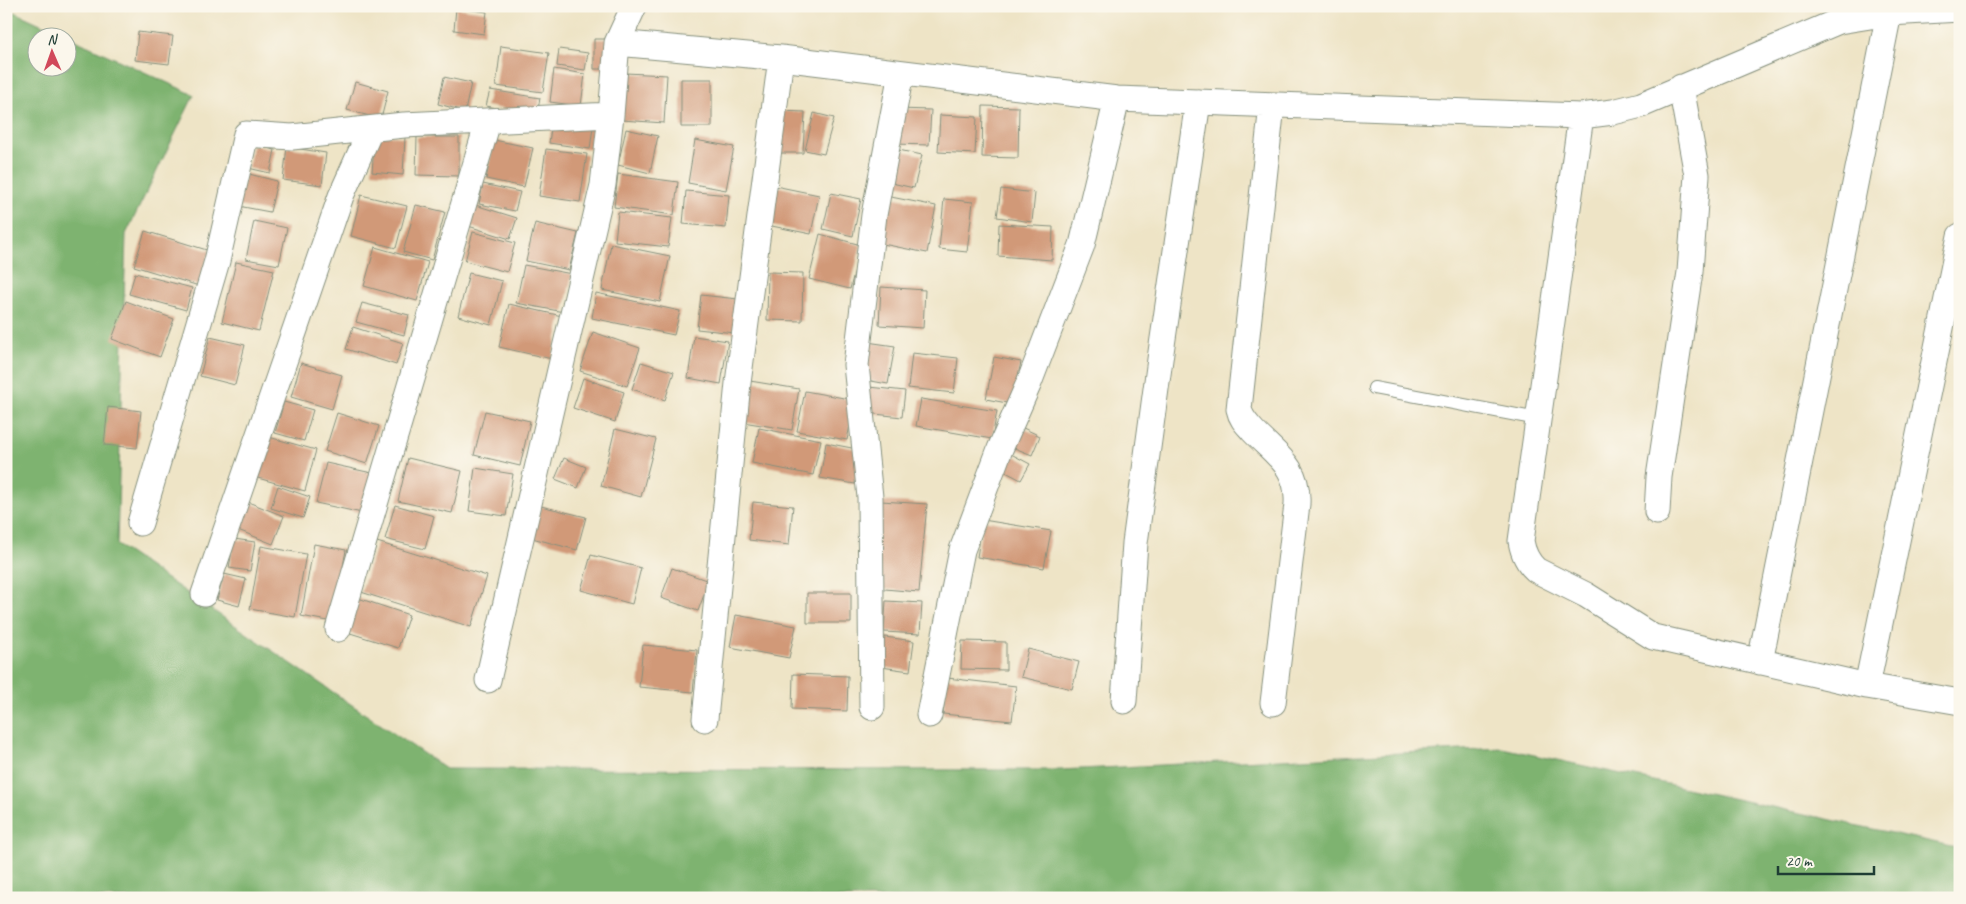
<svg xmlns="http://www.w3.org/2000/svg" width="1966" height="904" viewBox="0 0 1966 904" font-family="Caveat,sans-serif">
	<style>
		.forest { fill: #7eb36f; stroke: #4e7852; fill-rule: evenodd }
		.building { fill: #d19978 }
		.lines { fill: none; stroke-linecap: round; stroke-linejoin: round }
		.service-casing { stroke: #86907d; stroke-width: 14 }
		.minor-casing { stroke: #86907d; stroke-width: 27 }
		.service { stroke: #fff; stroke-width: 12 }
		.minor { stroke: #fff; stroke-width: 25 }
	</style>
	<rect width="100%" height="100%" fill="#fbf7ec"/>
	<filter id="ink" filterUnits="userSpaceOnUse"><feTurbulence type="fractalNoise" baseFrequency=".02" numOctaves="2"/><feDisplacementMap in="SourceGraphic" scale="10" xChannelSelector="R" yChannelSelector="G"/><feConvolveMatrix kernelMatrix="1 2 1 2 8 2 1 2 1" color-interpolation-filters="sRGB"/></filter>
	<filter id="wash" filterUnits="userSpaceOnUse"><feTurbulence type="fractalNoise" baseFrequency=".0096" numOctaves="4" result="noise"/><feDisplacementMap in="SourceGraphic" scale="20" xChannelSelector="R" yChannelSelector="G"/><feGaussianBlur stdDeviation="1.12" result="paint"/><feColorMatrix in="noise" values="0 0 0 0 0 0 0 0 0 0 0 0 0 0 0 0 0 1.4 0 .05"/><feComposite in="paint" operator="in"/></filter>
	<g filter="url(#wash)">
		<rect width="100%" height="100%" fill="#eee4c6"/>
		<path class="forest" d="M 6,8 L 194,95 L 126,234 L 117,545 L 446,769 L 1060,770 L 1502,748 L 1960,848 L 1960,898 L 6,898 ZM 38,38 L 68,38 L 68,68 L 38,68 Z"/>
		<g id="blocks">
			<path class="building" d="M 456,8 L 487,12 L 484,34 L 454,30 Z
				M 138,32 L 173,36 L 169,64 L 135,60 Z
				M 594,39 L 609,39 L 609,69 L 594,69 Z
				M 501,46 L 549,53 L 543,92 L 496,86 Z
				M 559,49 L 588,53 L 585,70 L 557,66 Z
				M 554,69 L 585,74 L 581,106 L 550,102 Z
				M 625,73 L 667,75 L 664,123 L 622,120 Z
				M 444,77 L 471,83 L 465,111 L 438,104 Z
				M 681,79 L 712,79 L 712,127 L 681,127 Z
				M 355,82 L 388,91 L 381,119 L 347,110 Z
				M 490,90 L 540,98 L 537,115 L 486,106 Z
				M 983,106 L 1019,107 L 1018,158 L 982,157 Z
				M 897,109 L 931,110 L 929,145 L 896,144 Z
				M 780,111 L 805,112 L 803,153 L 778,153 Z
				M 814,113 L 834,118 L 824,154 L 805,150 Z
				M 940,115 L 977,117 L 975,154 L 938,152 Z
				M 552,121 L 593,127 L 590,149 L 549,143 Z
				M 626,129 L 658,136 L 650,173 L 618,165 Z
				M 375,135 L 405,137 L 403,175 L 372,172 Z
				M 417,137 L 459,137 L 459,176 L 416,175 Z
				M 494,140 L 533,148 L 524,187 L 486,179 Z
				M 695,140 L 734,147 L 726,190 L 688,183 Z
				M 253,145 L 275,150 L 270,173 L 248,168 Z
				M 287,147 L 326,153 L 322,185 L 283,180 Z
				M 546,149 L 587,154 L 580,202 L 539,196 Z
				M 894,149 L 922,155 L 914,188 L 887,182 Z
				M 245,173 L 277,181 L 270,212 L 238,206 Z
				M 618,174 L 678,182 L 674,215 L 614,207 Z
				M 483,184 L 520,192 L 515,211 L 479,204 Z
				M 775,186 L 819,195 L 811,234 L 767,225 Z
				M 1001,189 L 1035,193 L 1032,222 L 997,217 Z
				M 686,191 L 729,195 L 726,228 L 683,224 Z
				M 831,193 L 861,199 L 853,236 L 823,229 Z
				M 361,195 L 407,206 L 396,248 L 351,236 Z
				M 886,196 L 936,206 L 927,253 L 878,243 Z
				M 944,199 L 973,202 L 967,252 L 939,249 Z
				M 472,204 L 517,218 L 510,239 L 465,225 Z
				M 416,205 L 445,212 L 432,260 L 403,252 Z
				M 618,212 L 672,218 L 668,247 L 615,241 Z
				M 254,221 L 287,228 L 279,265 L 246,259 Z
				M 535,223 L 578,233 L 569,270 L 526,261 Z
				M 999,224 L 1053,227 L 1052,260 L 998,256 Z
				M 145,231 L 210,251 L 199,286 L 134,266 Z
				M 473,232 L 515,243 L 507,272 L 465,261 Z
				M 820,234 L 861,245 L 850,289 L 809,279 Z
				M 611,244 L 670,256 L 660,302 L 602,290 Z
				M 375,247 L 428,262 L 417,301 L 364,286 Z
				M 236,262 L 274,270 L 259,331 L 222,322 Z
				M 524,265 L 572,274 L 564,312 L 516,303 Z
				M 768,272 L 803,273 L 802,321 L 767,320 Z
				M 135,273 L 192,288 L 186,310 L 129,294 Z
				M 469,273 L 502,281 L 491,325 L 458,316 Z
				M 881,287 L 925,290 L 923,328 L 879,325 Z
				M 596,293 L 680,311 L 674,335 L 592,318 Z
				M 701,295 L 738,299 L 735,333 L 697,329 Z
				M 126,301 L 174,319 L 160,357 L 112,339 Z
				M 362,303 L 409,315 L 404,335 L 356,322 Z
				M 509,304 L 562,316 L 552,359 L 499,347 Z
				M 353,327 L 403,343 L 396,365 L 346,349 Z
				M 593,332 L 640,348 L 627,386 L 580,371 Z
				M 694,336 L 728,341 L 721,384 L 688,378 Z
				M 210,337 L 245,345 L 235,385 L 200,376 Z
				M 867,342 L 895,346 L 888,384 L 860,379 Z
				M 912,353 L 958,358 L 954,393 L 908,388 Z
				M 994,357 L 1021,362 L 1012,404 L 986,399 Z
				M 641,362 L 674,372 L 665,400 L 632,389 Z
				M 301,363 L 342,375 L 332,409 L 291,397 Z
				M 583,378 L 624,392 L 615,422 L 573,408 Z
				M 750,381 L 799,389 L 792,430 L 743,422 Z
				M 869,387 L 905,391 L 902,417 L 866,413 Z
				M 805,391 L 855,400 L 847,440 L 797,431 Z
				M 921,399 L 997,411 L 992,439 L 916,426 Z
				M 284,402 L 313,410 L 304,441 L 275,433 Z
				M 108,407 L 141,411 L 137,448 L 104,445 Z
				M 485,411 L 530,421 L 520,466 L 474,455 Z
				M 337,413 L 379,426 L 367,464 L 325,451 Z
				M 1021,427 L 1040,436 L 1032,455 L 1012,447 Z
				M 759,428 L 821,440 L 813,475 L 752,463 Z
				M 615,429 L 656,439 L 641,497 L 601,486 Z
				M 265,436 L 316,450 L 305,491 L 254,477 Z
				M 826,443 L 862,450 L 855,484 L 820,478 Z
				M 1011,454 L 1030,464 L 1021,480 L 1002,470 Z
				M 408,458 L 462,471 L 452,513 L 398,501 Z
				M 564,458 L 586,467 L 578,488 L 555,479 Z
				M 326,463 L 372,473 L 362,513 L 316,503 Z
				M 475,468 L 513,474 L 506,516 L 469,511 Z
				M 278,486 L 310,497 L 303,518 L 271,508 Z
				M 881,501 L 927,504 L 919,592 L 873,588 Z
				M 248,502 L 284,516 L 273,544 L 238,530 Z
				M 753,502 L 793,506 L 789,545 L 749,540 Z
				M 395,505 L 434,516 L 425,549 L 385,539 Z
				M 541,506 L 586,517 L 577,550 L 532,538 Z
				M 983,520 L 1051,531 L 1044,568 L 977,557 Z
				M 234,539 L 255,542 L 250,571 L 229,568 Z
				M 377,542 L 487,576 L 471,627 L 361,592 Z
				M 314,544 L 346,550 L 333,622 L 301,616 Z
				M 261,546 L 306,554 L 295,617 L 250,609 Z
				M 591,555 L 641,568 L 632,604 L 581,590 Z
				M 672,568 L 709,581 L 698,611 L 661,598 Z
				M 224,574 L 246,579 L 239,606 L 217,600 Z
				M 807,593 L 851,593 L 851,623 L 807,623 Z
				M 358,598 L 409,615 L 398,648 L 347,632 Z
				M 886,601 L 922,603 L 920,634 L 884,632 Z
				M 736,615 L 796,626 L 789,658 L 730,647 Z
				M 885,637 L 914,641 L 910,671 L 881,667 Z
				M 962,641 L 1006,642 L 1006,670 L 961,669 Z
				M 643,645 L 697,650 L 693,692 L 639,687 Z
				M 1028,649 L 1079,662 L 1072,689 L 1021,677 Z
				M 793,674 L 848,676 L 847,711 L 792,709 Z
				M 947,678 L 1016,686 L 1012,721 L 943,714 Z"/>
		</g>
	</g>
	<g filter="url(#ink)">
		<use href="#blocks" fill-opacity="0" stroke="#86907d" stroke-width="1"/>
		<g class="lines">
			<defs>
				<path id="service" d="M 1374,388 L 1538,419"/>
				<path id="minor" d="M 617,43 L 781,58 L 1117,99 L 1581,116 L 1613,112 L 1641,105 L 1839,21 L 1889,13 L 1960,9
					M 1272,105 L 1239,409 C 1241,419 1247,424 1253,431 C 1277,456 1299,467 1297,504 L 1273,703
					M 1581,116 L 1521,541 C 1523,553 1527,562 1536,570 L 1586,595 L 1653,637 L 1867,686 L 1960,702
					M 1657,512 L 1659,477 L 1690,272 L 1697,175 L 1681,87
					M 140,523 L 217,261 L 246,134 L 292,137 L 404,125 L 611,115
					M 204,594 L 341,196 L 371,129
					M 338,629 L 488,122
					M 1760,662 L 1889,13
					M 488,680 L 603,185 L 611,115 L 617,43 L 634,6
					M 1867,686 L 1960,236
					M 1124,701 L 1135,543 L 1161,352 L 1198,102
					M 872,707 L 870,497 L 856,365 L 874,215 L 901,73
					M 929,715 L 962,550 L 1000,449 L 1029,383 L 1082,245 L 1117,99
					M 705,719 L 738,383 L 781,58"/>
			</defs>
			<use href="#service" class="service-casing"/>
			<use href="#minor" class="minor-casing"/>
			<use href="#service" class="service"/>
			<use href="#minor" class="minor"/>
		</g>
	</g>
	<rect width="1966" height="904" fill="none" stroke="#fbf7ec" stroke-width="25"/>
	<g transform="translate(52 52) rotate(358)"><circle r="24" fill="#fbf7ec" stroke="#a3ada2"/>
	<path d="M0-4L9 19L0 12L-9 19Z" fill="#d1495b"/>
	<text y="-8" font-size="14" font-weight="bold" text-anchor="middle" fill="#1f3d34">N</text>
	</g>
	<path d="M1778 866v8h96v-8" fill="none" stroke="#1f3d34" stroke-width="2.5"/>
	<text x="1786" y="866" font-size="15" fill="#1f3d34" stroke="#fbf7ec" stroke-width="4" paint-order="stroke">20 m</text>
</svg>
